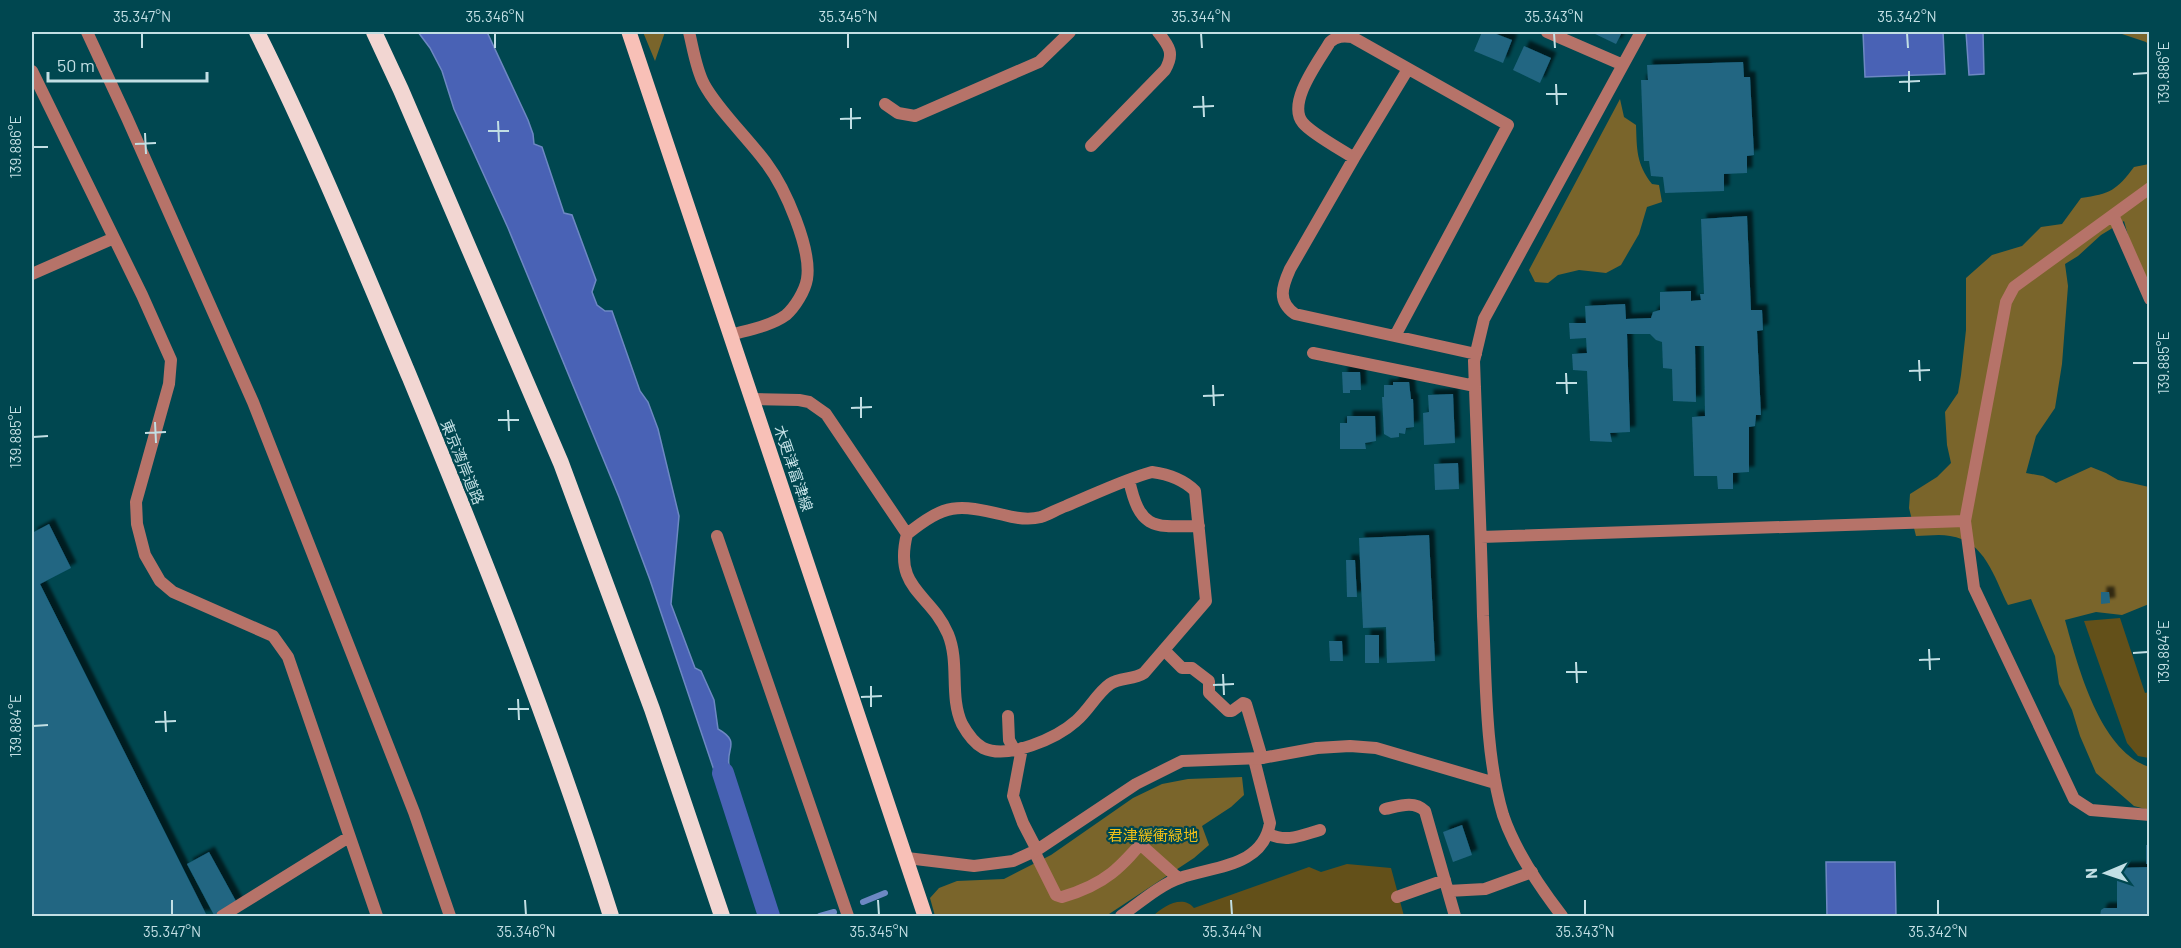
<svg xmlns="http://www.w3.org/2000/svg" width="2181" height="948" viewBox="0 0 2181 948" font-family="Barlow,'Noto Sans JP',sans-serif">
	<style>
		.green { fill: #635019 }
		.forest { fill: #7a652b }
		.water { fill: #4962b5; stroke: #6d88c3; stroke-width: 1.5 }
		.lines { fill: none; stroke-linecap: round; stroke-linejoin: round }
		.stream { stroke: #6d88c3; stroke-width: 6 }
		.canal { stroke: #4962b5; stroke-width: 22 }
		.building { fill: #216682; filter: url(#shadow) }
		.service { stroke: #b67369; stroke-width: 12 }
		.minor { stroke: #b67369; stroke-width: 12 }
		.primary { stroke: #f8c0b7; stroke-width: 15 }
		.trunk { stroke: #f2d6d2; stroke-width: 16 }
		.ticks { fill: none; stroke: #c2dfe4; stroke-width: 2 }
		.labels { text-anchor: middle; dominant-baseline: central; stroke-width: 4.5; stroke-linejoin: round; paint-order: stroke }
		.street-label { font-size: 15px; fill: #c2dfe4; stroke: #004750 }
		.park-label { font-size: 15px; fill: #efbe18; stroke: #004750 }
		.neatline { fill: none; stroke: #c2dfe4; stroke-width: 2 }
		.ticks-label { font-size: 15px; text-anchor: middle; fill: #c2dfe4 }
	</style>
	<defs>
		<filter id="shadow"><feDropShadow dx="5.5" dy="-5.5" stdDeviation="1.5" flood-color="#0009"/></filter>
	</defs>
	<rect width="100%" height="100%" fill="#004750"/>
	<path class="green" d="M 2120,618 L 2145,693 L 2149,692 L 2149,758 L 2138,756 L 2127,743 L 2084,621 Z
		M 1347,864 L 1391,868 L 1404,916 L 1153,916 C 1163,907 1182,894 1194,908 L 1309,867 L 1321,872 Z"/>
	<path class="forest" d="M 643,32 L 665,32 L 655,61 Z
		M 1998,32 L 2149,32 L 2149,45 L 2146,42 L 2119,33 L 2005,34 Z
		M 1620,99 L 1624,117 L 1636,125 C 1637,150 1636,163 1652,184 L 1659,185 L 1662,202 L 1647,207 L 1639,234 L 1621,265 L 1606,273 L 1579,270 L 1558,275 L 1548,283 L 1535,282 L 1529,270 Z
		M 2149,164 L 2149,286 L 2131,246 L 2124,221 L 2101,235 L 2078,256 L 2065,264 L 2068,286 L 2062,364 L 2055,408 L 2036,436 L 2026,473 L 2043,476 L 2056,483 L 2091,467 L 2106,473 L 2118,480 L 2149,487 L 2149,604 L 2122,615 L 2096,612 L 2065,620 C 2078,666 2099,750 2149,767 L 2149,810 L 2134,806 L 2096,773 L 2080,736 L 2072,710 L 2059,684 L 2055,656 L 2031,599 L 2008,605 C 1994,577 1985,541 1950,536 C 1939,534 1927,536 1916,536 L 1909,508 L 1910,494 L 1937,477 L 1951,463 L 1947,445 L 1945,412 L 1958,393 L 1961,375 L 1966,330 L 1966,278 L 1992,255 L 2022,246 L 2041,227 L 2062,224 L 2081,198 C 2110,194 2117,190 2134,167 Z
		M 1242,777 L 1244,795 L 1231,807 L 1202,826 L 1209,845 L 1194,858 L 1106,916 L 935,916 L 930,898 L 939,888 L 957,881 L 1004,879 L 1051,855 L 1133,798 L 1162,784 L 1188,779 Z"/>
	<path class="water" d="M 418,32 L 487,32 L 528,120 L 533,134 L 534,144 L 542,147 L 564,213 L 572,215 L 596,280 L 592,292 L 597,305 L 605,311 L 612,311 L 640,391 L 648,402 L 658,429 L 679,516 L 671,604 L 695,668 L 701,671 L 714,700 L 718,729 C 741,742 726,748 729,765 C 730,774 737,788 739,797 L 725,803 L 650,580 L 619,497 L 508,228 L 454,109 L 442,71 L 430,48 Z
		M 1863,32 L 1943,32 L 1945,74 L 1865,77 Z
		M 1966,32 L 1983,32 L 1984,74 L 1969,75 Z
		M 1826,862 L 1895,862 L 1896,916 L 1827,916 Z"/>
	<g class="lines">
		<path class="stream" d="M 863,902 L 885,893
			M 820,916 L 834,912"/>
		<path class="canal" d="M 723,773 L 769,916"/>
	</g>
	<path class="building" d="M 1482,32 L 1491,32 L 1512,40 L 1503,63 L 1474,51 Z
		M 1591,32 L 1622,32 L 1616,44 Z
		M 1524,46 L 1551,58 L 1540,83 L 1513,70 Z
		M 1743,62 L 1744,77 L 1750,77 L 1754,155 L 1747,156 L 1747,173 L 1724,174 L 1724,191 L 1665,193 L 1663,177 L 1651,176 L 1649,161 L 1644,161 L 1641,80 L 1648,80 L 1647,65 Z
		M 1747,216 L 1751,310 L 1762,310 L 1763,330 L 1757,331 L 1761,415 L 1756,415 L 1755,426 L 1749,427 L 1749,472 L 1733,473 L 1733,489 L 1718,489 L 1717,476 L 1694,476 L 1692,417 L 1705,416 L 1704,346 L 1695,346 L 1696,402 L 1673,401 L 1672,369 L 1663,368 L 1662,342 L 1656,340 L 1650,334 L 1627,334 L 1630,432 L 1610,433 L 1612,442 L 1590,441 L 1587,371 L 1573,370 L 1572,354 L 1587,353 L 1586,338 L 1570,339 L 1569,323 L 1586,323 L 1585,306 L 1625,304 L 1626,319 L 1651,318 L 1653,312 L 1660,310 L 1660,292 L 1691,291 L 1691,301 L 1701,300 L 1700,294 L 1704,294 L 1701,219 Z
		M 1342,372 L 1360,372 L 1361,390 L 1350,390 L 1350,393 L 1343,393 Z
		M 1393,382 L 1409,382 L 1411,399 L 1413,399 L 1414,427 L 1406,428 L 1405,434 L 1399,433 L 1399,437 L 1391,438 L 1384,434 L 1382,397 L 1384,397 L 1384,385 L 1393,385 Z
		M 1453,394 L 1455,443 L 1424,445 L 1423,413 L 1429,412 L 1428,395 Z
		M 1347,416 L 1375,416 L 1376,441 L 1365,443 L 1366,449 L 1340,449 L 1340,423 L 1347,423 Z
		M 1458,463 L 1459,489 L 1435,490 L 1434,464 Z
		M 49,524 L 71,568 L 40,584 L 207,916 L 32,916 L 32,533 Z
		M 1429,535 L 1435,661 L 1387,663 L 1386,627 L 1363,628 L 1359,538 Z
		M 1346,560 L 1355,560 L 1357,597 L 1347,597 Z
		M 2101,592 L 2109,592 L 2110,603 L 2101,604 Z
		M 1365,635 L 1379,635 L 1379,663 L 1365,663 Z
		M 1329,641 L 1342,641 L 1343,661 L 1330,661 Z
		M 1462,825 L 1472,855 L 1453,862 L 1443,832 Z
		M 2146,845 L 2150,845 L 2150,864 L 2146,864 Z
		M 209,852 L 237,903 L 214,915 L 187,864 Z
		M 2150,867 L 2150,916 L 2100,916 L 2101,910 L 2104,908 L 2117,908 L 2117,868 Z"/>
	<g class="lines">
		<path class="service" d="M 87,32 L 127,118 L 253,402 L 414,812 L 450,916
			M 32,71 L 142,295 L 171,360 L 169,384 L 136,502 L 137,524 L 145,555 L 160,581 L 173,592 L 273,636 L 288,657 L 377,916
			M 32,274 L 114,238
			M 717,536 L 848,916
			M 1164,650 L 1182,668 L 1192,668 L 1209,681 L 1209,693 L 1228,711 L 1232,711 L 1243,703 L 1246,704 L 1262,758
			M 1008,716 L 1009,740 L 1014,749
			M 1385,809 C 1399,806 1414,800 1425,811 L 1455,916
			M 1269,834 C 1287,843 1302,835 1320,830
			M 1140,844 L 1178,878
			M 1034,851 L 1056,895 L 1062,897 C 1107,884 1121,867 1151,832
			M 1448,891 L 1485,889 L 1532,872
			M 1397,897 L 1445,880
			M 222,916 L 349,837
			M 1121,916 C 1138,904 1161,884 1180,878 C 1214,866 1263,867 1270,823 L 1254,759"/>
		<path class="minor" d="M 689,32 C 693,48 696,69 704,84 C 718,110 749,139 767,164 C 785,188 812,249 807,279 C 805,291 795,307 786,315 C 771,326 748,330 730,335
			M 1547,32 L 1623,65
			M 885,104 L 898,113 L 915,116 L 1039,62 L 1070,32
			M 1091,146 L 1165,70 C 1175,53 1169,46 1158,32
			M 1354,158 L 1408,69
			M 2150,188 L 2014,287 L 2006,302 L 1965,521 L 1974,588 L 2074,799 L 2091,810 L 2150,815
			M 2113,215 L 2150,299
			M 1395,336 L 1508,125 L 1352,37 C 1343,36 1337,36 1330,42 C 1319,61 1286,103 1303,123 C 1312,134 1342,150 1354,158 L 1290,269 C 1282,287 1277,301 1295,314 L 1476,354
			M 1313,353 L 1475,386
			M 752,399 L 799,400 L 809,402 L 826,414 L 907,534
			M 1152,472 C 1167,474 1184,480 1195,491 L 1206,601 L 1144,673 C 1134,680 1120,677 1110,684 C 1097,693 1089,710 1076,721 C 1057,738 1008,760 983,748 C 974,743 967,733 962,724 C 949,696 960,663 948,634 C 930,592 893,590 907,534 C 946,503 957,504 1004,515 C 1015,518 1030,520 1041,517 C 1049,514 1058,509 1066,506 C 1095,494 1123,480 1152,472 Z
			M 1129,480 C 1140,530 1153,527 1199,526
			M 1481,537 L 1965,521
			M 1022,748 L 1013,796 L 1023,823 L 1037,850
			M 907,858 L 974,866 L 1013,861 L 1037,850 L 1136,784 L 1182,761 L 1262,758 L 1317,748 L 1350,746 L 1376,748 L 1495,783
			M 1562,916 C 1539,886 1515,851 1503,815 C 1485,755 1486,678 1483,616 C 1481,531 1477,446 1474,361 L 1484,319 L 1641,32"/>
		<path class="primary" d="M 629,32 L 925,916"/>
		<path class="trunk" d="M 257,32 C 313,144 361,262 410,378 C 483,555 554,734 611,916
			M 374,32 L 401,90 L 561,463 L 652,709 L 722,916"/>
	</g>
	<path class="ticks" d="M 142,33 L 142,48M 495,33 L 495,48M 848,33 L 848,48M 1201,33 L 1202,48M 1554,33 L 1555,48M 1907,33 L 1908,48M 1909,71 L 1909,92M 2133,74 L 2148,73M 1899,82 L 1920,81M 1556,84 L 1557,105M 1546,94 L 1567,94M 1203,96 L 1204,117M 1193,107 L 1214,106M 851,108 L 851,129M 840,119 L 861,118M 498,121 L 499,142M 488,131 L 509,131M 145,133 L 146,154M 135,144 L 156,143M 33,147 L 48,147M 1919,360 L 1920,381M 2133,363 L 2148,363M 1909,371 L 1930,370M 1566,373 L 1567,394M 1556,383 L 1577,383M 1213,385 L 1214,406M 1203,396 L 1224,395M 861,397 L 861,418M 851,408 L 872,407M 508,410 L 509,431M 498,420 L 519,420M 155,422 L 156,443M 145,433 L 166,432M 33,437 L 48,436M 1929,649 L 1930,670M 2133,653 L 2148,652M 1919,660 L 1940,659M 1576,662 L 1577,683M 1566,672 L 1587,672M 1223,674 L 1224,695M 1213,685 L 1234,684M 871,686 L 871,707M 861,697 L 882,696M 518,699 L 519,720M 508,709 L 529,709M 165,711 L 166,732M 155,722 L 176,721M 33,726 L 48,725M 172,900 L 172,915M 525,900 L 526,915M 878,900 L 879,915M 1231,900 L 1232,915M 1585,900 L 1585,915M 1938,900 L 1938,915"/>
	<g class="labels">
		<g class="street-label">
			<text transform="translate(463 462) rotate(68)">東京湾岸道路</text>
			<text transform="translate(794 468) rotate(71)">木更津富津線</text>
		</g>
		<g class="park-label">
			<text x="1153" y="835">君津緩衝緑地</text>
		</g>
	</g>
	<rect width="2181" height="948" fill="none" stroke="#004750" stroke-width="66"/>
	<g transform="translate(2106 873) rotate(268)" stroke="#004750" stroke-width="4.5" paint-order="stroke">
	<path d="M0-4.5L10 22L0 15L-10 22Z" fill="#c2dfe4"/>
	<text y="-9" font-size="16" font-weight="bold" text-anchor="middle" fill="#c2dfe4">N</text>
	</g>
	<path d="M48 72v9h159v-9" fill="none" stroke="#c2dfe4" stroke-width="3"/>
	<text x="57" y="72" font-size="18" fill="#c2dfe4" stroke="#004750" stroke-width="4.5" paint-order="stroke">50 m</text>
	<rect x="33" y="33" width="2115" height="882" class="neatline"/>
	<g class="ticks-label">
		<text x="142" y="22">35.347°N</text>
		<text x="495" y="22">35.346°N</text>
		<text x="848" y="22">35.345°N</text>
		<text x="1201" y="22">35.344°N</text>
		<text x="1554" y="22">35.343°N</text>
		<text x="1907" y="22">35.342°N</text>
		<text transform="translate(2164 73) rotate(-90)" y="5">139.886°E</text>
		<text transform="translate(16 147) rotate(-90)" y="5">139.886°E</text>
		<text transform="translate(2164 363) rotate(-90)" y="5">139.885°E</text>
		<text transform="translate(16 437) rotate(-90)" y="5">139.885°E</text>
		<text transform="translate(2164 652) rotate(-90)" y="5">139.884°E</text>
		<text transform="translate(16 726) rotate(-90)" y="5">139.884°E</text>
		<text x="172" y="937">35.347°N</text>
		<text x="526" y="937">35.346°N</text>
		<text x="879" y="937">35.345°N</text>
		<text x="1232" y="937">35.344°N</text>
		<text x="1585" y="937">35.343°N</text>
		<text x="1938" y="937">35.342°N</text>
	</g>
</svg>
